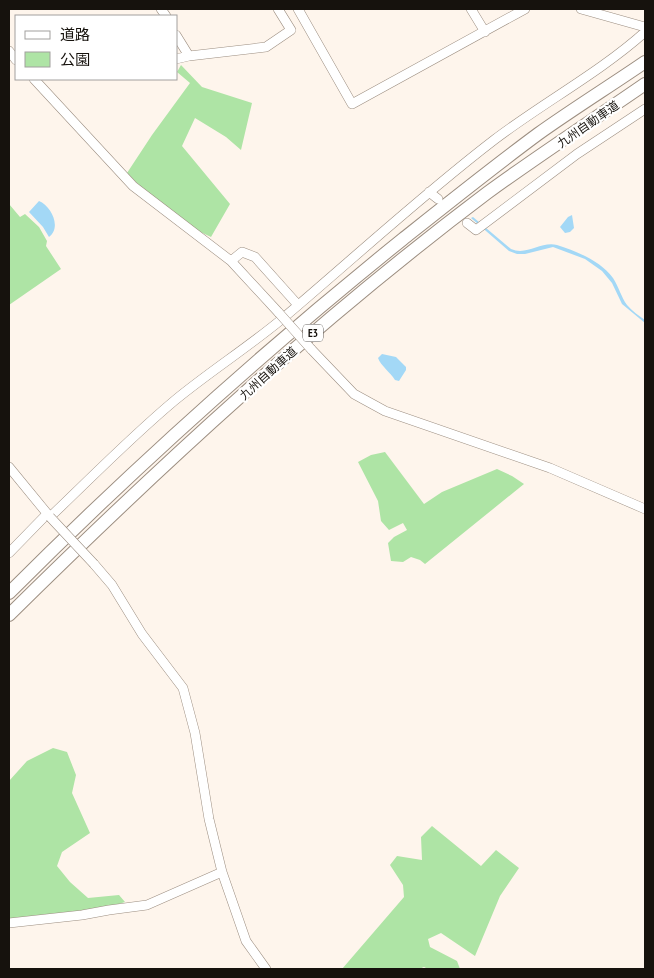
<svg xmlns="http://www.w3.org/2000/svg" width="654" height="978" viewBox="0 0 654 978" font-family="'PT Sans Narrow','Noto Sans JP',sans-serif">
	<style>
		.green { fill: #aee4a5 }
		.water { fill: #a3d8f6 }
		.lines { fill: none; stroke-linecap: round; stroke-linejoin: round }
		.minor-casing { stroke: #9c8e81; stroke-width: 10 }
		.highway-casing { stroke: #9c8e81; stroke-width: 14 }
		.minor { stroke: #fff; stroke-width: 9 }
		.highway { stroke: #fff; stroke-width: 12 }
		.minor-bridge-casing { stroke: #9c8e81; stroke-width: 10; stroke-linecap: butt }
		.minor-bridge { stroke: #fff; stroke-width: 9 }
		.labels { text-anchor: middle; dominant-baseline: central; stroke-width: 4.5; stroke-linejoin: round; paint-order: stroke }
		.shield { fill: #fff; stroke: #5c5956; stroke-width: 1 }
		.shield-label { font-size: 11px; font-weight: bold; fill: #16120d }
		.street-label { font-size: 12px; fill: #16120d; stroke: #fff }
	</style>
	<rect width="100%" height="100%" fill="#fef5ec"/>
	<path class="green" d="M 181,65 L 202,87 L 252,103 L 241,150 L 226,137 L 195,118 L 182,146 L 230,204 L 211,237 L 190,227 L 140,186 L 127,173 L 152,135 L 190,83 L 177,72 Z
		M 9,204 L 20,217 L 25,214 L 39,227 L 47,241 L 46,246 L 61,269 L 9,305 Z
		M 385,452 L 424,504 L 442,492 L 497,469 L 512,476 L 524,484 L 425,564 L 420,560 L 411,557 L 403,562 L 391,561 L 388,543 L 394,537 L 407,530 L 403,523 L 389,530 L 381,521 L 378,501 L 358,462 L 371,455 Z
		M 53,748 L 67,752 L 76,775 L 72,793 L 90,833 L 62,852 L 57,866 L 70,882 L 88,898 L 119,895 L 125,902 L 110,907 L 9,920 L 9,781 L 27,761 Z
		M 432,826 L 481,866 L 496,850 L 519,868 L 500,896 L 475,956 L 441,933 L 428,939 L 430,947 L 457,961 L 460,969 L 428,969 L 424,967 L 419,969 L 342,969 L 404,897 L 403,885 L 390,865 L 397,856 L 422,860 L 421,837 Z"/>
	<path class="water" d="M 39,201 C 51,206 62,227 49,237 L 43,227 L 29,212 Z
		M 572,215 L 574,228 L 570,232 L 565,233 L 560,227 L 568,217 Z
		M 473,217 L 511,249 C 527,256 541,241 557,245 C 576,251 601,261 613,278 C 619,287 621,297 627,305 C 632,311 639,316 645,320 L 645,323 L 622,304 L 612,283 L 602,271 L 585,259 L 553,247 L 525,254 L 517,254 L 509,251 L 471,218 Z
		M 382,354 L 396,357 L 406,367 L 406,370 L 399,381 L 395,380 C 390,372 381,366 378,358 Z"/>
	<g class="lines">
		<defs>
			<path id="minor" d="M 161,9 L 166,16
				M 298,9 L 352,104 L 525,9
				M 471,9 L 485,32
				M 581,9 L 645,27
				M 176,35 L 189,56
				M 9,51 L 16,60
				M 176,59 L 189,56 L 266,47 L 291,30 L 278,9
				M 34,79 L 133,186 L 231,261 L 279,313
				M 429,192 L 438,199
				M 467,223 L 476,230 L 577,154 L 645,109
				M 231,261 L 242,252 L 255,257 L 298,305
				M 311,349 L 354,394 L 385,411 L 550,468 L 645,509
				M 9,467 L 50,517 C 91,478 131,437 174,401 C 209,372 247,348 282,319 C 353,259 421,196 494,140 C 544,102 599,73 645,32
				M 9,553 L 47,514
				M 94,564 L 112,585 L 142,634 L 183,688 L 195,733 L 209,819 L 222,872 L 246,941 L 266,969
				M 9,923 L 82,915 L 109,910 L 147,905 L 222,872"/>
			<path id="highway" d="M 9,593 C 134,468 265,350 403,239 C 447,204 492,168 538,134 C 573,109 610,86 645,62
				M 9,615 C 160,466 317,321 487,193 C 539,155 593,120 645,84"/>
		</defs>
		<use href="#minor" class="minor-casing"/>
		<use href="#highway" class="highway-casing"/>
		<use href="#minor" class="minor"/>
		<use href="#highway" class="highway"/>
		<defs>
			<path id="minor-bridge" d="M 279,313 L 311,349
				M 50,517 L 94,564"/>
		</defs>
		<use href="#minor-bridge" class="minor-bridge-casing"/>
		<use href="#minor-bridge" class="minor-bridge"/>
	</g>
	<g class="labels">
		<rect class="shield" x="303" y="324.5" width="20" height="17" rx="4"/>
		<g class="shield-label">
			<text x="313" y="333">E3</text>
		</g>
		<g class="street-label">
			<text transform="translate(588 124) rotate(-35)">九州自動車道</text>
			<text transform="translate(268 373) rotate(-42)">九州自動車道</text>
		</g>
	</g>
	<rect width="654" height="978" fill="none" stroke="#16120d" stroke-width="20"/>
	<rect x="15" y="15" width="162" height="65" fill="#ffffff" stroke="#a2a09e"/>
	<rect x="25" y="31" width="25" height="8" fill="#ffffff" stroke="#a2a09e"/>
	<text x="60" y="40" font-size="15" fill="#16120d">道路</text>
	<rect x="25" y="52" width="25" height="15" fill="#aee4a5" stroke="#a2a09e"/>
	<text x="60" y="65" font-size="15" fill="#16120d">公園</text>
</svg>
